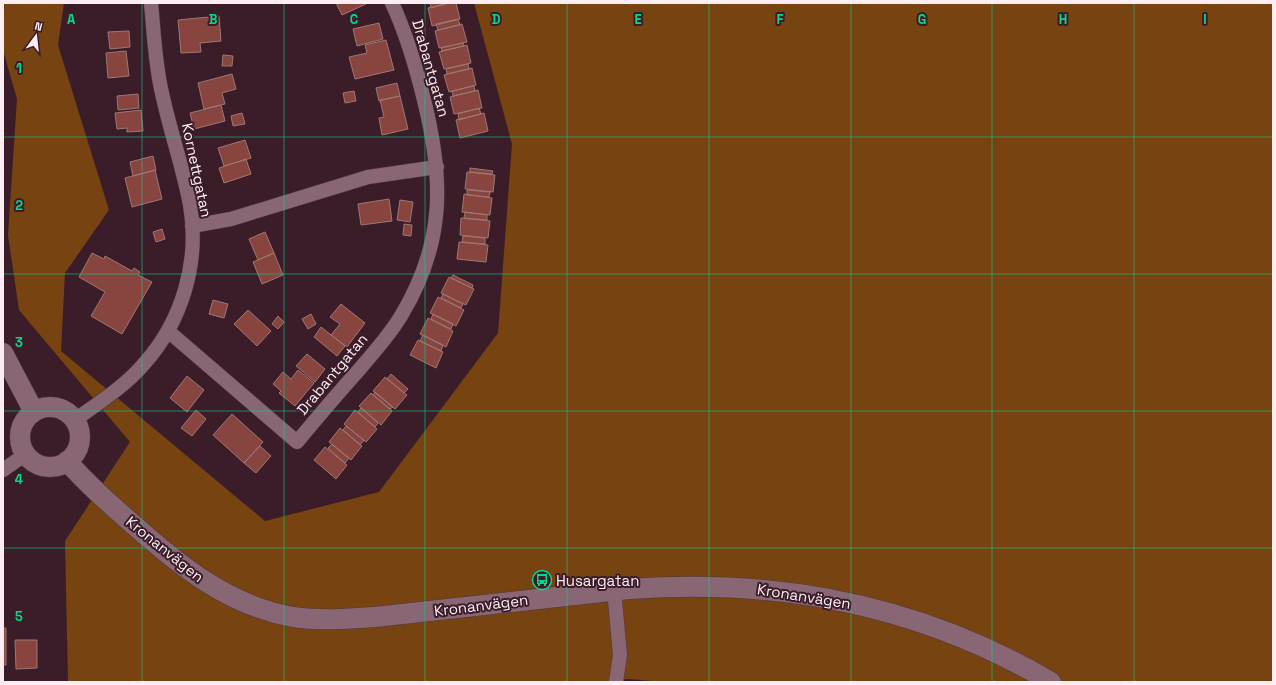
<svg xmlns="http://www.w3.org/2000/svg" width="1276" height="685" viewBox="0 0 1276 685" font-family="'Space Grotesk',sans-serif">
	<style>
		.forest { fill: #764311 }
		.building { fill: #88453f; stroke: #9e7772 }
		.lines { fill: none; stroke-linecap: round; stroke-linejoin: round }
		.street-casing { stroke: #513944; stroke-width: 15 }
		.secondary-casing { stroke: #513944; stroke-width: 21 }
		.street { stroke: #896674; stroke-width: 14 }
		.secondary { stroke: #896674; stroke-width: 20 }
		.grid { fill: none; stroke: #07d98b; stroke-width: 1; stroke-opacity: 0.55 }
		.labels { text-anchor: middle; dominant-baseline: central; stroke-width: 4; stroke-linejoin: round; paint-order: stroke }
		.street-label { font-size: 15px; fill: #feedf3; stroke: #3b1d2a }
		.poi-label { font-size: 15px; fill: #feedf3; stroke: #3b1d2a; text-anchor: start }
		.grid-label { font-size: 13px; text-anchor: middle; font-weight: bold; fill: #07d98b; stroke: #3b1d2a; stroke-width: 4; stroke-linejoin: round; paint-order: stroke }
	</style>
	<rect width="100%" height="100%" fill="#3b1d2a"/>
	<path class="forest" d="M 3,3 L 64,3 L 58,45 L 109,210 L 65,273 L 61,351 L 265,521 L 379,492 L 498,333 L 512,144 L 474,3 L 1273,3 L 1273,682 L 666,682 L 628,679 L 607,682 L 68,682 L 65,541 L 130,442 L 19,310 L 8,235 L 17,99 L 3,50 Z"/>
	<path class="building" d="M 336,3 L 365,3 L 366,4 L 342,15 Z
		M 430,3 L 449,3 L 431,8 Z
		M 449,3 L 456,3 L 460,19 L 432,26 L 428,8 Z
		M 219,16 L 221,41 L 200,43 L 201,52 L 181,53 L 178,20 Z
		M 458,19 L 460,25 L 438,30 L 436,24 Z
		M 379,23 L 383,39 L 357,46 L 353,29 Z
		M 462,24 L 467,42 L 439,48 L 435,31 Z
		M 129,31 L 130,47 L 110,49 L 108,32 Z
		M 386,40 L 394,70 L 355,79 L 349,57 L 367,53 L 365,45 Z
		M 463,43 L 464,46 L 442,51 L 441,48 Z
		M 467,45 L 471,63 L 444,69 L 439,52 Z
		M 126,51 L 129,76 L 108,78 L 106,53 Z
		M 223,55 L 233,56 L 232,66 L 222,66 Z
		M 468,64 L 469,69 L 447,74 L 446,69 Z
		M 472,68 L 476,85 L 449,92 L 444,75 Z
		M 232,74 L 236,89 L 222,93 L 225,104 L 204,109 L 198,83 Z
		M 397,83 L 400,96 L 379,101 L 376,88 Z
		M 474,86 L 475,91 L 453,96 L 452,91 Z
		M 478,90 L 482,108 L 454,114 L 450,97 Z
		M 354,91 L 356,101 L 345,103 L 343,93 Z
		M 138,94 L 139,108 L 118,110 L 117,96 Z
		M 400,96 L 408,129 L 382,135 L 379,118 L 384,117 L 380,100 Z
		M 221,105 L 225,121 L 194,129 L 190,113 Z
		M 479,108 L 481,114 L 459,120 L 458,114 Z
		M 141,110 L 143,131 L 127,132 L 127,128 L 117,129 L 115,113 Z
		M 242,113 L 245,124 L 233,126 L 231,116 Z
		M 484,113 L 488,131 L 460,138 L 456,120 Z
		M 245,140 L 251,158 L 224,166 L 218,148 Z
		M 153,156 L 156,170 L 133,176 L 130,162 Z
		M 246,159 L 251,174 L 224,183 L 219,168 Z
		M 470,168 L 493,171 L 492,174 L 470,172 Z
		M 155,170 L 162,199 L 132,207 L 125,178 Z
		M 467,172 L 495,175 L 493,192 L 465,189 Z
		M 467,190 L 490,192 L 489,197 L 467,195 Z
		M 464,194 L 492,198 L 490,215 L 462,212 Z
		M 389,199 L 392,221 L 361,225 L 358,204 Z
		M 400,200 L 413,202 L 410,222 L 397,220 Z
		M 465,212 L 487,215 L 487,220 L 464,218 Z
		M 461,218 L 490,221 L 488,238 L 460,235 Z
		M 404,224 L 412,225 L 411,236 L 403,235 Z
		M 162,229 L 165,239 L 156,242 L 153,232 Z
		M 265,232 L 274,253 L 258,260 L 249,239 Z
		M 463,236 L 485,238 L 485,244 L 462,242 Z
		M 459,242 L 488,245 L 486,262 L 457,259 Z
		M 92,253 L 104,259 L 105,256 L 132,271 L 134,268 L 140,272 L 138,275 L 152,282 L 122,334 L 91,316 L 105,292 L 79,277 Z
		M 274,253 L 283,275 L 262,284 L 253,262 Z
		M 453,275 L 473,285 L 472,288 L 451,278 Z
		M 449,277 L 474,289 L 466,305 L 441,293 Z
		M 443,294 L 463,304 L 461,308 L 441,298 Z
		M 438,297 L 464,310 L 456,326 L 430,313 Z
		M 213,300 L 228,304 L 224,318 L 209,314 Z
		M 341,304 L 365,323 L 347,347 L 331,335 L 340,324 L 330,317 Z
		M 248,310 L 271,331 L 257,346 L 234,324 Z
		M 311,314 L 316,324 L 308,329 L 302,319 Z
		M 433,314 L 453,324 L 451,329 L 431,319 Z
		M 278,316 L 284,322 L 278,329 L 272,324 Z
		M 428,318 L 453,331 L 446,347 L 420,334 Z
		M 321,327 L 345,346 L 337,356 L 314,337 Z
		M 423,335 L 443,345 L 441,351 L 420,341 Z
		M 418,340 L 443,352 L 436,368 L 410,355 Z
		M 307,354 L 325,369 L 315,382 L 296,366 Z
		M 298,370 L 314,383 L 295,406 L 279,393 L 281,391 L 273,384 L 283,372 L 291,379 Z
		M 391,374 L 408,389 L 404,393 L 387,379 Z
		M 187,376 L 204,390 L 187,412 L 170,398 Z
		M 385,377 L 407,395 L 395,409 L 373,391 Z
		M 375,392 L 393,407 L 390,409 L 373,395 Z
		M 371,393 L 392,411 L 381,425 L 359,406 Z
		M 361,408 L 378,423 L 375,427 L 358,412 Z
		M 196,410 L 206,419 L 192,436 L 181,428 Z
		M 355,410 L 377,429 L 366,442 L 344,424 Z
		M 232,414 L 263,442 L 244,463 L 213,435 Z
		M 346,426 L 364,440 L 360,445 L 343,430 Z
		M 340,428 L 362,446 L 351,460 L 329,442 Z
		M 332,444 L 349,458 L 345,463 L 328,448 Z
		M 260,446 L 271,456 L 256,473 L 244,463 Z
		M 325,447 L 347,465 L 336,479 L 314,460 Z
		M 3,628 L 6,628 L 6,665 L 3,665 Z
		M 15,640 L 37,640 L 37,668 L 16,669 Z"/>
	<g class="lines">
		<defs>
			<path id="street" d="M 192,226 L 231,219 L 368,177 L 437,167
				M 168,331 L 297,442 C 317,418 337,394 358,371 C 373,353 389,336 401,316 C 445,243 444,180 424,100 C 416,67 407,35 392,3
				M 75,420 C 98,403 124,387 143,365 C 182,322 200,262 190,205 C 183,167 170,131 162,93 C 155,64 154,33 151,3
				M 3,470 L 26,454
				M 614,590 L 620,655 L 616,682"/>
			<path id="secondary" d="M 3,353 L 34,412
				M20 437a30 30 0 1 1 60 0a30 30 0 1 1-60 0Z
				M 67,461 C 88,485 111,505 135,526 C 181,567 230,606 293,617 C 320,621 347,619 375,617 L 629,589 C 780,578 920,605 1051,682"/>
		</defs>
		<use href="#street" class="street-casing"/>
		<use href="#secondary" class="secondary-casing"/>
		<use href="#street" class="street"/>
		<use href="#secondary" class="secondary"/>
	</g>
	<path class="grid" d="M 142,3 L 142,682M 284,3 L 284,682M 425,3 L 425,682M 567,3 L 567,682M 709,3 L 709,682M 851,3 L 851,682M 992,3 L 992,682M 1134,3 L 1134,682M 3,137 L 1273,137M 3,274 L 1273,274M 3,411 L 1273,411M 3,548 L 1273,548"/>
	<defs>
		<symbol id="bus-ring" viewBox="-11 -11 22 22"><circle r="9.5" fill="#3b1d2a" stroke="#07d98b" stroke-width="1.5"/><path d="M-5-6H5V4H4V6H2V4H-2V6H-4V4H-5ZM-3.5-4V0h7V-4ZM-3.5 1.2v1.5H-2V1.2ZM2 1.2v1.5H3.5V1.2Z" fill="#07d98b"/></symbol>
	</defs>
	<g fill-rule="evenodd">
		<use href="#bus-ring" x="531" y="569" width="22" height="22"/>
	</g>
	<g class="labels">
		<g class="street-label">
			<text transform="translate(431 68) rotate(74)">Drabantgatan</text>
			<text transform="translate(197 170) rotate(78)">Kornettgatan</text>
			<text transform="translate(332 374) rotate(-50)">Drabantgatan</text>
			<text transform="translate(165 549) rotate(39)">Kronanvägen</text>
			<text transform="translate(804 596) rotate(9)">Kronanvägen</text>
			<text transform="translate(481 605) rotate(-7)">Kronanvägen</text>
		</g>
		<g class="poi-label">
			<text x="556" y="580">Husargatan</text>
		</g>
	</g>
	<g class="grid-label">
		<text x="71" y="24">A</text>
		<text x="213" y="24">B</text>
		<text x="354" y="24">C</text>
		<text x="496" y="24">D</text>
		<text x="638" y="24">E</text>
		<text x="780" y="24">F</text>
		<text x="922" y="24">G</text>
		<text x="1063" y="24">H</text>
		<text x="1205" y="24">I</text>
		<text x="19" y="73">1</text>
		<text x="19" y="210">2</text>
		<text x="19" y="347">3</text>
		<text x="19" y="484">4</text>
		<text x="19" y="621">5</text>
	</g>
	<rect width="1276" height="685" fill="none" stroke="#feedf3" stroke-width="8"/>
	<g transform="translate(36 36) rotate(15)" stroke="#3b1d2a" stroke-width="3" paint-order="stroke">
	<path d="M0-3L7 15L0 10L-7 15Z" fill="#feedf3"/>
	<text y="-6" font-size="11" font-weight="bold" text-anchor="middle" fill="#feedf3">N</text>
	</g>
</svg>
